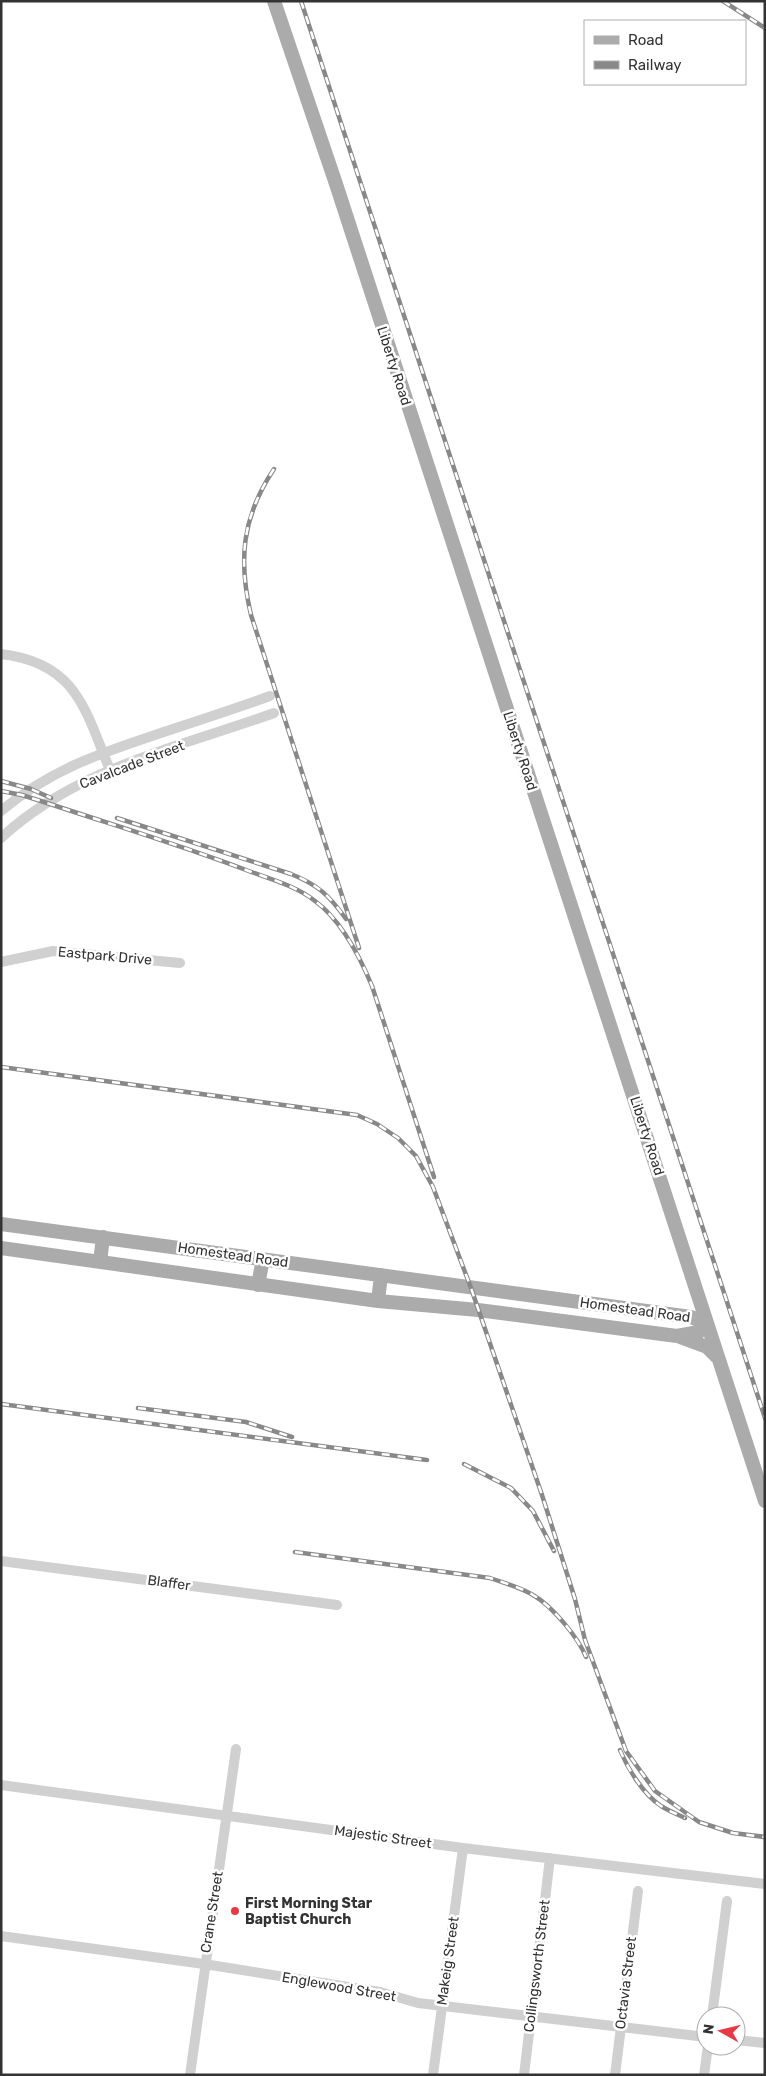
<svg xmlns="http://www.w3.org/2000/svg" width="766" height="2076" viewBox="0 0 766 2076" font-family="Rubik,sans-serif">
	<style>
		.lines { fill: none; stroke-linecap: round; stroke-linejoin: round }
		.minor { stroke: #d0d0d0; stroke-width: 10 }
		.major { stroke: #ababab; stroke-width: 14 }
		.rail-casing { stroke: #888; stroke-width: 4.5 }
		.rail { stroke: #fff; stroke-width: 2.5; stroke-dasharray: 8; stroke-linecap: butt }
		.poi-dot { fill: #e63946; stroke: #fff; stroke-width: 2 }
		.labels { text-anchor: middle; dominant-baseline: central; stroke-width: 5; stroke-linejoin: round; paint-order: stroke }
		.street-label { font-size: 14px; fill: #333; stroke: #fff }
		.poi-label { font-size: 14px; font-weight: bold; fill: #333; stroke: #fff; text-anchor: start }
	</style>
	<rect width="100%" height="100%" fill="#fff"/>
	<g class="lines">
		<path class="minor" d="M 1,654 C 77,663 85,710 110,770
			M 1,811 C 51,769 101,753 161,733 C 197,721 234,709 270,696
			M 1,838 C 76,768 180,747 274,713
			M 1,962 L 53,951 L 180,963
			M 1,1561 L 337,1605
			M 1,1785 L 463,1848 L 765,1884
			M 1,1936 L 204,1964 L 380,1992 L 418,2003 L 706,2037
			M 712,2016 L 727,1901
			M 736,2040 L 765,2043
			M 190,2075 L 236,1749
			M 433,2075 L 463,1848
			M 524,2075 L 550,1858
			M 615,2075 L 638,1891
			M 704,2075 L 708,2046"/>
		<path class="major" d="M 274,1 L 336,184 L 765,1501
			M 1,1224 L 691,1317 L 706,1323
			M 1,1248 L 378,1301 L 478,1310 L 677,1336 L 699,1332 L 706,1323
			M 100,1262 L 103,1237
			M 258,1285 L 263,1259
			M 378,1301 L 381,1275
			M 680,1337 L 707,1347 L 717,1357"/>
		<defs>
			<path id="rail" d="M 301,1 L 765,1418
				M 723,1 L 765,28
				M 274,469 C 242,517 238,560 251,615 L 359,948
				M 1,781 L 31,789 L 51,798
				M 1,791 L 22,795 L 47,803 C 113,825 180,845 246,870 C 267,878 297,886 315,901 C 341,920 360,957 372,986 L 434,1177
				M 117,818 L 291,874 C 318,885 329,895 346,919
				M 1,1067 L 357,1115 L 377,1124 L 398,1138 L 416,1156 L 433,1187 L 471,1288 L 542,1495 L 575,1599 L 585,1640 L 626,1751 L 655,1791 L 699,1822 L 733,1833 L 765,1837
				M 1,1404 L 427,1460
				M 138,1408 L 246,1422 L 292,1437
				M 464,1464 L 511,1488 L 533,1511 L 554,1551
				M 295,1552 L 490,1578 C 504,1583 520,1587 533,1595 C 552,1606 578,1637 586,1657
				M 620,1750 C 628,1769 643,1794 661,1806 C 669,1811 677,1814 685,1818"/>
		</defs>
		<use href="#rail" class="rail-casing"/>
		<use href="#rail" class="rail"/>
	</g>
	<circle class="poi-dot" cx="235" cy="1911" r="5"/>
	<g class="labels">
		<g class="street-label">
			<text transform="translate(394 366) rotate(72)">Liberty Road</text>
			<text transform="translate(520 751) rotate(72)">Liberty Road</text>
			<text transform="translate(132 765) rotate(-21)">Cavalcade Street</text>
			<text transform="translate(105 956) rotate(5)">Eastpark Drive</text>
			<text transform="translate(647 1136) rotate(72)">Liberty Road</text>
			<text transform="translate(233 1255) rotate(8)">Homestead Road</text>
			<text transform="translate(635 1310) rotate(8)">Homestead Road</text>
			<text transform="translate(169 1583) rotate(8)">Blaffer</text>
			<text transform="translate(383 1837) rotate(8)">Majestic Street</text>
			<text transform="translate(212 1912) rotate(-81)">Crane Street</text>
			<text transform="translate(448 1961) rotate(-82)">Makeig Street</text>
			<text transform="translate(537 1966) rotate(-83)">Collingsworth Street</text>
			<text transform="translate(626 1983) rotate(-83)">Octavia Street</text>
			<text transform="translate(339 1987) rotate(10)">Englewood Street</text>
		</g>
		<g class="poi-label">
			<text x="245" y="1903">First Morning Star<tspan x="245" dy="16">Baptist Church</tspan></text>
		</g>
	</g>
	<rect width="766" height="2076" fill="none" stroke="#333333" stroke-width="5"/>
	<rect x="584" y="20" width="162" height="65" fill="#ffffff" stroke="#adadad"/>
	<rect x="594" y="36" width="25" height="8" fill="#ababab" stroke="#adadad"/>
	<text x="628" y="45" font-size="15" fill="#333333">Road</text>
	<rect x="594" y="61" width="25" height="8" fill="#888888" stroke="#adadad"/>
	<text x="628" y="70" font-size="15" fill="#333333">Railway</text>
	<g transform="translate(721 2031) rotate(278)"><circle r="24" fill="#ffffff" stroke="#adadad"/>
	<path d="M0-4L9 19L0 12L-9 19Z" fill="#e63946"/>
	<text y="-8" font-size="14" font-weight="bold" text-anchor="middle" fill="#333333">N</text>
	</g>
</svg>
